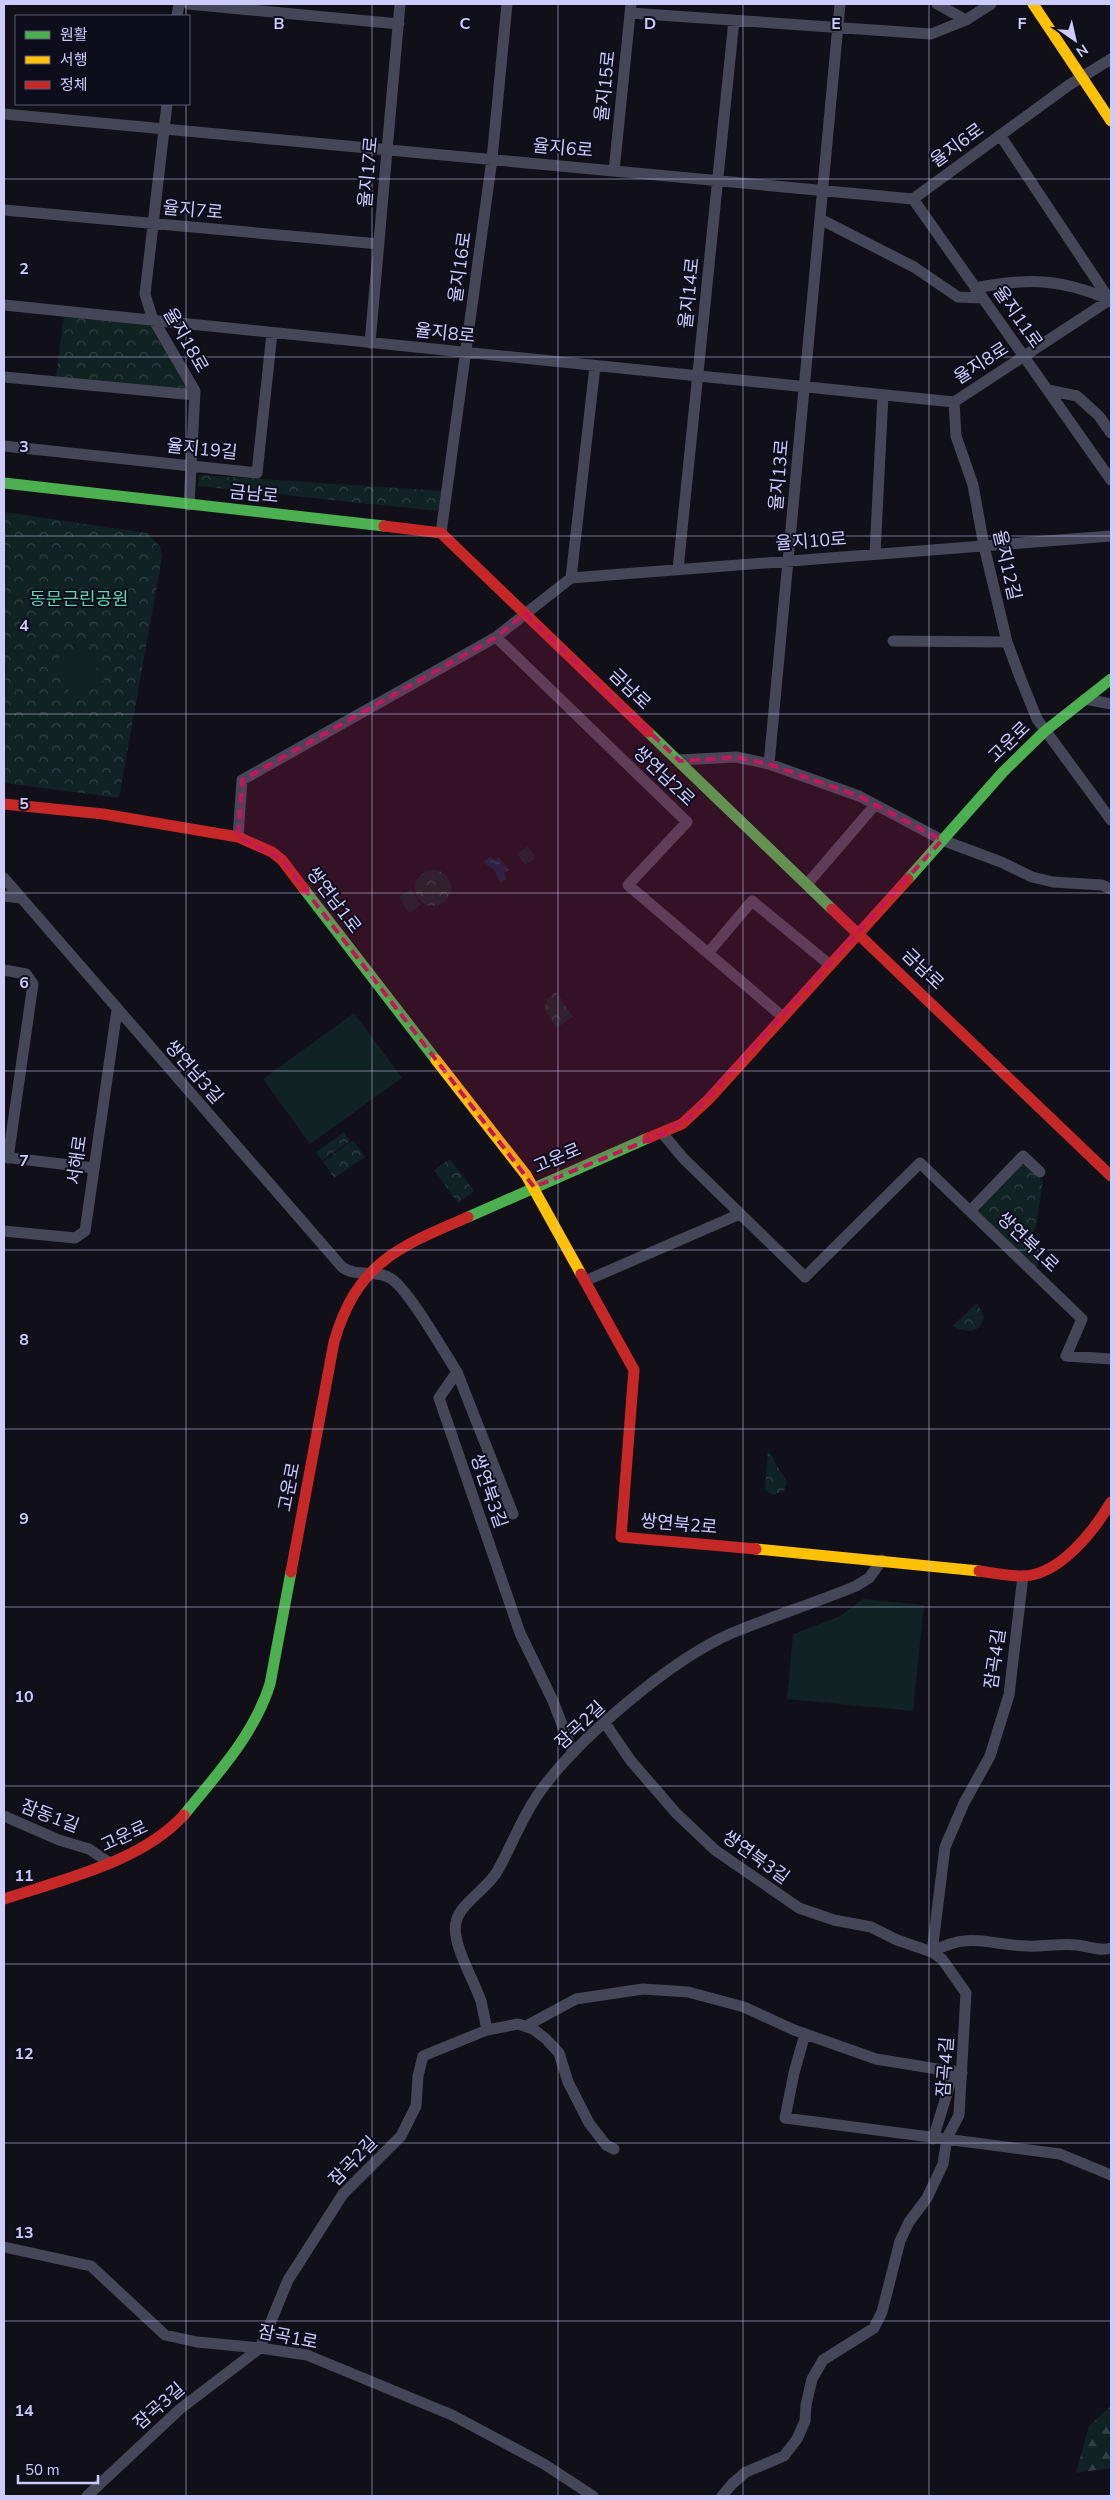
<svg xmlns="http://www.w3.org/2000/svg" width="1115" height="2500" viewBox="0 0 1115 2500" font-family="'Nunito Sans','Noto Sans KR',sans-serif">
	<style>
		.forest { fill: url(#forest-firs) }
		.park { fill: url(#park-crowns) }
		.pitch { fill: #102222 }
		.water { fill: url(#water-ripples) }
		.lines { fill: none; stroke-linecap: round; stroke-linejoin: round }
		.street { stroke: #464659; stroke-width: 11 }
		.fast { stroke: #4caf50; stroke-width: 11 }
		.slow { stroke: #ffc107; stroke-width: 11 }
		.jam { stroke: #c62828; stroke-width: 11 }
		.marked { fill: #c2185b; fill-opacity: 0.2; stroke: #c2185b; stroke-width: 4; stroke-dasharray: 10 6; stroke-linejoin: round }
		.grid { fill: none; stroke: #cdcbfc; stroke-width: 1; stroke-opacity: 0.55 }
		.labels { text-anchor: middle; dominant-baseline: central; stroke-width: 4; stroke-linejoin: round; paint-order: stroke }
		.street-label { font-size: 18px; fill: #cdcbfc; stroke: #0e0d1c }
		.park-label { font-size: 18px; fill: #5dd6ad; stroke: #0e0d1c }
		.grid-label { font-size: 16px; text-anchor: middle; font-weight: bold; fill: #cdcbfc; stroke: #0e0d1c; stroke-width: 4; stroke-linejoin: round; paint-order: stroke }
	</style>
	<defs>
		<pattern id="forest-firs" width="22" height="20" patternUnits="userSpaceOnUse" patternTransform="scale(1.25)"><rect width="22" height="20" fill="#102222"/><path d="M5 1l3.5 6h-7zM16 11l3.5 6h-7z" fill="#324143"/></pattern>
		<pattern id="park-crowns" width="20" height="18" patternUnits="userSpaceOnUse" patternTransform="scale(1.25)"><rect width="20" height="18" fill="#102222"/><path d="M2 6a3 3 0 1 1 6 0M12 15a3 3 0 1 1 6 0" fill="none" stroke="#324143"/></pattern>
		<pattern id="water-ripples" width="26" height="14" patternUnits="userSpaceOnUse" patternTransform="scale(1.25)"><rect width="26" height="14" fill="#0e223b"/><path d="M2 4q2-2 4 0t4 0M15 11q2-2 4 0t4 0" fill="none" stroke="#304158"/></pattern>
	</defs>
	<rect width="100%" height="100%" fill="#111018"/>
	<path class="forest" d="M 1111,2406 L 1111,2468 L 1076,2473 L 1089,2426 Z"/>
	<path class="park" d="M 64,316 L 150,322 L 189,389 L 56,377 Z
		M 199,475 L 442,491 L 438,511 L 198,486 Z
		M 4,512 L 147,533 L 160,547 L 162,557 L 119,798 L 4,783 Z
		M415 888a18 18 0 1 1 36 0a18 18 0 1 1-36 0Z
		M 556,992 L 573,1017 L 556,1028 L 544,1009 L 548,998 Z
		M 344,1132 L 350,1141 L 322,1161 L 316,1152 Z
		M 353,1140 L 365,1157 L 334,1178 L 323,1162 Z
		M 450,1159 L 474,1191 L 458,1203 L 434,1170 Z
		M 1019,1165 L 1027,1165 L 1043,1181 L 1037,1221 L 1031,1241 L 1040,1243 L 1037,1270 L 979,1214 L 980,1206 Z
		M 977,1303 L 984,1317 C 979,1336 966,1332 952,1326 Z
		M 768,1451 L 787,1482 L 784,1491 L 774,1495 L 766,1491 L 765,1488 Z"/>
	<path class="pitch" d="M 80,644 L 104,680 L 75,700 L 51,663 Z
		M 528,846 L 536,858 L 525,865 L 517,854 Z
		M 411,889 L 421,905 L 409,913 L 399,897 Z
		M 354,1013 L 402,1078 L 310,1144 L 263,1079 Z
		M 863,1599 L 924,1605 L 913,1711 L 787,1699 L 793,1634 L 840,1616 Z"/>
	<path class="water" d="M 490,857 L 495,860 L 499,857 L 509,870 L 504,873 L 507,879 L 501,883 L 494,870 L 483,862 Z"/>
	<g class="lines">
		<path class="street" d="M 188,4 L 399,24
			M 937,4 L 966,20
			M 630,13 L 931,34 L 966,20 L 991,4
			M 177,16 L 179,4
			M 167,104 L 145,294 L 152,317 L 195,391 L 189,505
			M 4,114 L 913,199 L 1069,85 L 1111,59
			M 1000,135 L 1111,302
			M 614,171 L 631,4
			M 913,199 L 1111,480
			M 4,210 L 379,244
			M 820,219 L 914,267 L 958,297 L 983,298
			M 975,288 C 1027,278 1061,278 1110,300
			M 4,305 L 954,402 L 1111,299
			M 370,343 L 400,4
			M 4,377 L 195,395
			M 1048,390 L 1077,396 L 1099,416 L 1111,433
			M 954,402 L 956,436 L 973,485 L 984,546 L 1007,642 L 1020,677 L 1037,719 L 1111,820
			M 4,446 L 257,473 L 272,333
			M 441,533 L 492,159 L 507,4
			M 875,554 L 883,395
			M 678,569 L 734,20
			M 571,578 L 595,366
			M 496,637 L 687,822 L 628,885 L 783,1017
			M 893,641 L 1007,642
			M 1085,699 L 1111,704
			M 679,760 L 736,757 L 769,764 L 859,796 L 942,840 L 1001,862 L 1032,877 L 1053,882 L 1102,885 L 1111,889
			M 769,764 L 840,4
			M 238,837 L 242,780 L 496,637 L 571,578 L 1111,536
			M 4,878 L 342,1267 C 357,1278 374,1269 390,1278 C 408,1288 443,1351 457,1372 L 439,1398 L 520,1633 L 553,1701 L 573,1753
			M 808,883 L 875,805
			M 4,896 L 21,898
			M 708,953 L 752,901 L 830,965
			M 4,970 L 26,974 L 33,984 L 8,1158
			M 663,1134 L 683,1158 L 805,1277 L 920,1163 L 1082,1319 L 1066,1356 L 1111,1359
			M 4,1157 L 94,1168
			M 971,1210 L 1023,1156 L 1040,1172
			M 4,1231 L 75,1238 L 85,1231 L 117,1010
			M 585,1281 L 740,1214
			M 457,1372 L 513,1514
			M 605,1723 L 631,1761 L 676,1813 L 715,1850 L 799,1908 L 834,1920 L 871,1927 L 897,1940 L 932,1952 L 942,1959 L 966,1993 L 959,2115 L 947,2138 L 943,2164 L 927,2198 L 909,2222 L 900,2241 L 882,2312 L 874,2328 L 823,2360 L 812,2379 L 806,2405 L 805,2421 L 797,2439 L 784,2456 L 746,2472 L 733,2483 L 722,2496
			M 4,1816 L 59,1840 L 89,1849 L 110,1863
			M 932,1952 L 945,1847 L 964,1803 L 990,1756 L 1009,1695 L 1023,1576
			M 932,1952 C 969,1931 989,1945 1027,1946 C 1043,1947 1061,1943 1077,1945 C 1088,1946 1101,1952 1111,1948
			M 526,2026 L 576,1999 L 643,1989 L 688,1992 L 744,2007 L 794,2030 L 876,2059 L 962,2073
			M 487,2030 L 518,2024 L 533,2029 L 546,2039 L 559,2053 L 568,2082 L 589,2123 L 606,2145 L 614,2149
			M 805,2034 L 794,2073 L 785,2118 L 1060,2154 L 1111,2175
			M 933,2139 L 954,2071
			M 4,2247 L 91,2266 L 165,2335 L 197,2342 L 260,2348 L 307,2355 L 452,2415 L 544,2464 L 593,2496
			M 87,2496 L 180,2409 L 260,2348 L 288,2280 L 343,2194 L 401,2136 L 416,2106 L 418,2076 L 423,2056 L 487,2030 C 485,2020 483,2010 481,2001 C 474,1980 451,1943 456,1922 C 460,1903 489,1888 498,1870 C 512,1845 522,1817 539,1793 C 577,1739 672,1659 732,1633 C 773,1616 815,1603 856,1586 L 869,1578 L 882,1560"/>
		<path class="fast" d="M 4,483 L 384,526
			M 648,732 L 832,909
			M 908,879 L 1003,772 L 1045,731 L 1111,679
			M 304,889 L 436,1060
			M 468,1217 L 648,1138
			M 184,1815 C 217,1774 254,1735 270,1684 L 291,1572"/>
		<path class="slow" d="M 1033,4 L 1111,121
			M 436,1060 L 526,1175 L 581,1274
			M 756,1549 L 979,1571"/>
		<path class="jam" d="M 384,526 L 441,533 L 648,732
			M 4,804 L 103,814 L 238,837 L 272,852 L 282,860 L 304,889
			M 832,909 L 1111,1176
			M 648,1138 L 682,1124 L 709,1099 L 908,879
			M 581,1274 L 634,1370 L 621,1537 L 756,1549
			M 979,1571 C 993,1573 1008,1576 1022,1576 C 1059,1576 1094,1531 1111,1502
			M 291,1572 L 334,1342 C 357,1263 398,1247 468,1217
			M 4,1899 C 64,1879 141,1862 184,1815"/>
	</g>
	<path class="marked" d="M 525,613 L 680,761 L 736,757 L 769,764 L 859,796 L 942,840 L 690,1117 L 663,1134 L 534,1187 L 282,860 L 238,837 L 242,780 L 496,637 Z"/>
	<path class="grid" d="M 186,4 L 186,16M 372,4 L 372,2496M 558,4 L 558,2496M 743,4 L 743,2496M 929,4 L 929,2496M 186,104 L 186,2496M 4,179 L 1111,179M 4,357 L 1111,357M 4,536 L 1111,536M 4,714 L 1111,714M 4,893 L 1111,893M 4,1071 L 1111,1071M 4,1250 L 1111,1250M 4,1429 L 1111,1429M 4,1607 L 1111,1607M 4,1786 L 1111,1786M 4,1964 L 1111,1964M 4,2143 L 1111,2143M 4,2321 L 1111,2321"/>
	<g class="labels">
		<g class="street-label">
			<text transform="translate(605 86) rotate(-84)">율지15로</text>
			<text transform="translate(957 145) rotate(-36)">율지6로</text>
			<text transform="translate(563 148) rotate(5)">율지6로</text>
			<text transform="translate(368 172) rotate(-85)">율지17로</text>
			<text transform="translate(193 210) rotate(5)">율지7로</text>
			<text transform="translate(460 267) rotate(-82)">율지16로</text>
			<text transform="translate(689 293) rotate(-84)">율지14로</text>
			<text transform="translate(1018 317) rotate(55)">율지11로</text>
			<text transform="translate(445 333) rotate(6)">율지8로</text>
			<text transform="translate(186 340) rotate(60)">율지18로</text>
			<text transform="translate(981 363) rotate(-33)">율지8로</text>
			<text transform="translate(202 449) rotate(6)">율지19길</text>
			<text transform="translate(779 475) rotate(-85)">율지13로</text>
			<text transform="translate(254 494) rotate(6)">금남로</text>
			<text transform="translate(811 541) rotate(-4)">율지10로</text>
			<text transform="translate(1007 565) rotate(77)">율지12길</text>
			<text transform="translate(630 689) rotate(44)">금남로</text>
			<text transform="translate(1009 742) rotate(-44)">고운로</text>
			<text transform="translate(664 776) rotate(44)">쌍연남2로</text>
			<text transform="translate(334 900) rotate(53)">쌍연남1로</text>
			<text transform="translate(923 969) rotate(44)">금남로</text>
			<text transform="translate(194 1072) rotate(49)">쌍연남3길</text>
			<text transform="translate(557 1158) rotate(-23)">고운로</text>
			<text transform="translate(77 1160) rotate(-82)">서해로</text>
			<text transform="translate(1028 1242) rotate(44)">쌍연북1로</text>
			<text transform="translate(289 1487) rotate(-79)">고운로</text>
			<text transform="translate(489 1491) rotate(71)">쌍연북3길</text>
			<text transform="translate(679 1524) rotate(5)">쌍연북2로</text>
			<text transform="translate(995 1659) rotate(-82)">잠곡4길</text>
			<text transform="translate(580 1725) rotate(-43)">잠곡2길</text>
			<text transform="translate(50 1816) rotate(21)">잠동1길</text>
			<text transform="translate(124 1836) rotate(-25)">고운로</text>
			<text transform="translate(756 1857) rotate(36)">쌍연북3길</text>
			<text transform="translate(945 2067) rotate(-86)">잠곡4길</text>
			<text transform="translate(353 2161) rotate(-46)">잠곡2길</text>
			<text transform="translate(288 2337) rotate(11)">잠곡1로</text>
			<text transform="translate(159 2406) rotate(-41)">잠곡3길</text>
		</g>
		<g class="park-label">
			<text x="79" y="599">동문근린공원</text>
		</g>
	</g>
	<g class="grid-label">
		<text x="279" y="29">B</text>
		<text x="465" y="29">C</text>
		<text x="650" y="29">D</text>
		<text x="836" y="29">E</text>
		<text x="1022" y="29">F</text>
		<text x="24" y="274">2</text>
		<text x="24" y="452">3</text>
		<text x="24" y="631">4</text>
		<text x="24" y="809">5</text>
		<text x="24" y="988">6</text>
		<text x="24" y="1166">7</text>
		<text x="24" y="1345">8</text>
		<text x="24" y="1524">9</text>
		<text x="24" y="1702">10</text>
		<text x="24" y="1881">11</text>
		<text x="24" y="2059">12</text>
		<text x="24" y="2238">13</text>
		<text x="24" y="2416">14</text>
	</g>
	<rect width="1115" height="2500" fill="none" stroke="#cdcbfc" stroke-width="10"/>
	<rect x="15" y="15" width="175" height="90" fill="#0e0d1c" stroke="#5a5976"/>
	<rect x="25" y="31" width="25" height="8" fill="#4caf50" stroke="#5a5976"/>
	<text x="60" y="40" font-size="15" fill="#cdcbfc">원활</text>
	<rect x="25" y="56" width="25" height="8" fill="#ffc107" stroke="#5a5976"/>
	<text x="60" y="65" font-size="15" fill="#cdcbfc">서행</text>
	<rect x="25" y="81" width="25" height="8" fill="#c62828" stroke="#5a5976"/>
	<text x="60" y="90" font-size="15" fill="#cdcbfc">정체</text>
	<g transform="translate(1075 40) rotate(146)" stroke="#0e0d1c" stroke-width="4" paint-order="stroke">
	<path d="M0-4L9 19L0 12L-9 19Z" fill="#cdcbfc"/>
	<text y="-8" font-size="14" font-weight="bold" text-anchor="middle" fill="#cdcbfc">N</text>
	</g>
	<path d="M18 2475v8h80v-8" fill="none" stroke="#cdcbfc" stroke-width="2.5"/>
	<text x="25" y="2475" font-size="15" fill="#cdcbfc" stroke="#0e0d1c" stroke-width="4" paint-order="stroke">50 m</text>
</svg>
